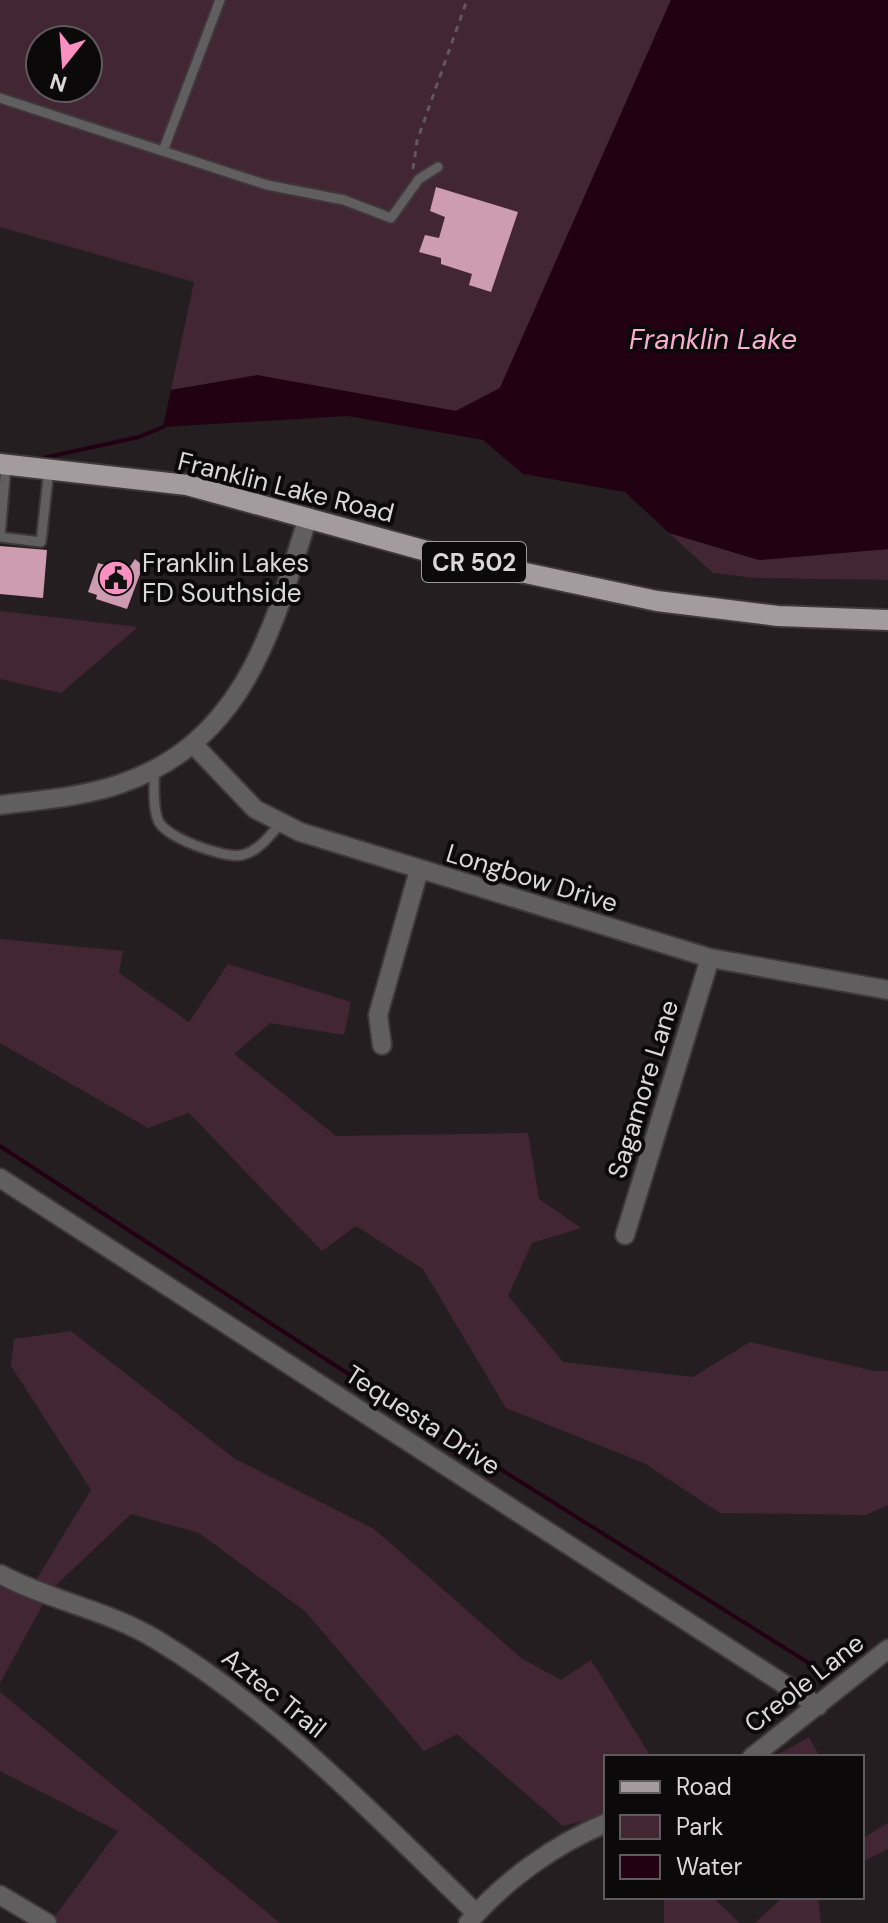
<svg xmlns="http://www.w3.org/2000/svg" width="888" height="1923" viewBox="0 0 888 1923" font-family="'DM Sans',sans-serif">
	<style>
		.green { fill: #422633; fill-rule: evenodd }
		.water { fill: #210112 }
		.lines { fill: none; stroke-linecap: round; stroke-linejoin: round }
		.stream { stroke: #210112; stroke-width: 4 }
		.building { fill: #cd9cb0 }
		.lane-casing { stroke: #3f383b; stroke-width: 13 }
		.street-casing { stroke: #3f383b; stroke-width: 22 }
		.primary-casing { stroke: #3f383b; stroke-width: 24 }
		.path { stroke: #60595c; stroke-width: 3; stroke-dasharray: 6 6; stroke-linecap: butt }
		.lane { stroke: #615e5f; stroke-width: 9 }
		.street { stroke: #615e5f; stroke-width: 18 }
		.primary { stroke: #a39b9e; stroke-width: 20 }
		.labels { text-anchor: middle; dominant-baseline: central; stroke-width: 8; stroke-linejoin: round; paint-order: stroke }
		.shield { fill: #0c090b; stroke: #9e999b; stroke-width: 2 }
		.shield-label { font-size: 24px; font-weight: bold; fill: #dcd7d9 }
		.street-label { font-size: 26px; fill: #dcd7d9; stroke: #0c090b }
		.poi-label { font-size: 26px; fill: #dcd7d9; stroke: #0c090b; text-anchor: start }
		.water-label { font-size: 28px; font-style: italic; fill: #f7aece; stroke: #0c090b }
	</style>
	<rect width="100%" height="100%" fill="#251e21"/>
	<path class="green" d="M 0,0 L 671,0 L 500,388 L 456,411 L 257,376 L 171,390 L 194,282 L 0,227 ZM 40,40 L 88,40 L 88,88 L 40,88 Z
		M 669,533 L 759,560 L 888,549 L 888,580 L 756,578 L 713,573 Z
		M 0,611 L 138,627 L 61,693 L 0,679 Z
		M 0,939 L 123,951 L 119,973 L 189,1022 L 228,964 L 351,1002 L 344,1035 L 270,1023 L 234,1054 L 336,1136 L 528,1133 L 539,1199 L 581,1228 L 532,1243 L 508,1296 L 563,1362 L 693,1377 L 750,1342 L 874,1371 L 888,1371 L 888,1505 L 866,1515 L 720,1513 L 644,1463 L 506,1408 L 423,1269 L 356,1226 L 322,1251 L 189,1113 L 148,1128 L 0,1043 Z
		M 71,1331 L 235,1459 L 374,1529 L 521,1658 L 561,1680 L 591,1660 L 651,1757 L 606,1757 L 606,1815 L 563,1826 L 457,1734 L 424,1751 L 305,1611 L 199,1533 L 131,1514 L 50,1591 L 0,1683 L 0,1583 L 12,1569 L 36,1580 L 91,1490 L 11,1366 L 14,1339 Z
		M 0,1692 L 280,1923 L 50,1923 L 118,1831 L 0,1771 Z
		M 809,1737 L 820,1757 L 774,1757 Z
		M 888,1823 L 888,1849 L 862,1862 L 862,1839 Z
		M 664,1897 L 712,1897 L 740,1923 L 664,1923 Z
		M 783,1897 L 818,1897 L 821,1923 L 755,1923 Z"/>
	<path class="water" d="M 671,0 L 888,0 L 888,549 L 759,560 L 669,533 L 625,492 L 523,474 L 483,440 L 348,416 L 163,427 L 171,390 L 257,375 L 456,411 L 500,388 Z"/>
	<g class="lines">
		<path class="stream" d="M 38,459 L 139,437 L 163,427
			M 0,1146 L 333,1364 L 820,1670"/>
	</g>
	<path class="building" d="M 436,187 L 518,212 L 491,292 L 469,285 L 472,274 L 441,264 L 441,258 L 419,252 L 425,235 L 439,238 L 445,217 L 430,211 Z
		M 0,546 L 47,550 L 43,598 L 0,594 Z
		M 135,559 L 143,566 L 127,609 L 96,599 L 97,595 L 88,592 L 98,563 L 127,571 Z"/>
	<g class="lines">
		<defs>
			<path id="lane" d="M 0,98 L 267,185 L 344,200 L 391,218 L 419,179 L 438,167
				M 163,151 L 220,0
				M 6,465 L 0,537 L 41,542 L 49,469
				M 154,769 C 155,785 152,805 158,820 C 164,837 224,859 242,855 C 257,852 270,836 280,824"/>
			<path id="street" d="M 193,744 L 255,809 L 300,832 L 710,958 L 888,990
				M 0,805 C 40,800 82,797 120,784 C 244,742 273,629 308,517
				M 382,1045 L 378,1015 L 419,870
				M 0,1178 L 818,1706
				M 625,1235 L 710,958
				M 0,1574 C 50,1601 108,1610 157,1640 C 278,1713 375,1816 476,1913
				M 752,1757 L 888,1649
				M 0,1895 L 47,1923
				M 468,1923 C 505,1880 554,1845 606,1823"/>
			<path id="primary" d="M 0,464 L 187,485 L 441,555 L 657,601 L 778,616 L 888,620"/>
		</defs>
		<use href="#lane" class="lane-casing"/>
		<use href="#street" class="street-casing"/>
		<use href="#primary" class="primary-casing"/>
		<path class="path" d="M 413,169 L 417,141 L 467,0"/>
		<use href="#lane" class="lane"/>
		<use href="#street" class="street"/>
		<use href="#primary" class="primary"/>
	</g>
	<defs>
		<symbol id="civic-disc" viewBox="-11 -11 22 22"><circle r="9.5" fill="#fc8fc2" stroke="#0c090b"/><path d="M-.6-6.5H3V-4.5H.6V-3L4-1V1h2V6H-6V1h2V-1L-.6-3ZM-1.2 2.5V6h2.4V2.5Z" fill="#111"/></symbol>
	</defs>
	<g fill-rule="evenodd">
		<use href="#civic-disc" x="96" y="558" width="40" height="40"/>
	</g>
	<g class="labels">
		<rect class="shield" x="422" y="542" width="104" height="40" rx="6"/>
		<g class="shield-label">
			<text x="474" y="562">CR 502</text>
		</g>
		<g class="street-label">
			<text transform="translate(286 487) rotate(14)">Franklin Lake Road</text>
			<text transform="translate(532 878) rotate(17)">Longbow Drive</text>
			<text transform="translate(643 1089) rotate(-73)">Sagamore Lane</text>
			<text transform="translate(423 1420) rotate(33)">Tequesta Drive</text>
			<text transform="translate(804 1683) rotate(-38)">Creole Lane</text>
			<text transform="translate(274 1693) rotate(39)">Aztec Trail</text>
		</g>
		<g class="poi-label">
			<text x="142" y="563">Franklin Lakes<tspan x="142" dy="30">FD Southside</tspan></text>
		</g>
		<g class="water-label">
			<text x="713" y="339">Franklin Lake</text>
		</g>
	</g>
	<rect x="604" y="1755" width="260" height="144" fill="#0c090b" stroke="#5f5b5d" stroke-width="2"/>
	<rect x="620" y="1781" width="40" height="12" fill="#a39b9e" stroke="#5f5b5d" stroke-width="2"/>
	<text x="676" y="1795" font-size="24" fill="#dcd7d9">Road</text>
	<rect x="620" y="1815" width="40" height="24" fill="#422633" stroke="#5f5b5d" stroke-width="2"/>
	<text x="676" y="1835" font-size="24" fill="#dcd7d9">Park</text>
	<rect x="620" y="1855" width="40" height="24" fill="#210112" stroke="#5f5b5d" stroke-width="2"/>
	<text x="676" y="1875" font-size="24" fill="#dcd7d9">Water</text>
	<g transform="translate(64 64) rotate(197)"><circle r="38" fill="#0c090b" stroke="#5f5b5d" stroke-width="2"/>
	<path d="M0-6L14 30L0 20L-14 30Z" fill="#fc8fc2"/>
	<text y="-12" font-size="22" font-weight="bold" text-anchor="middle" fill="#dcd7d9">N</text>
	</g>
</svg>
